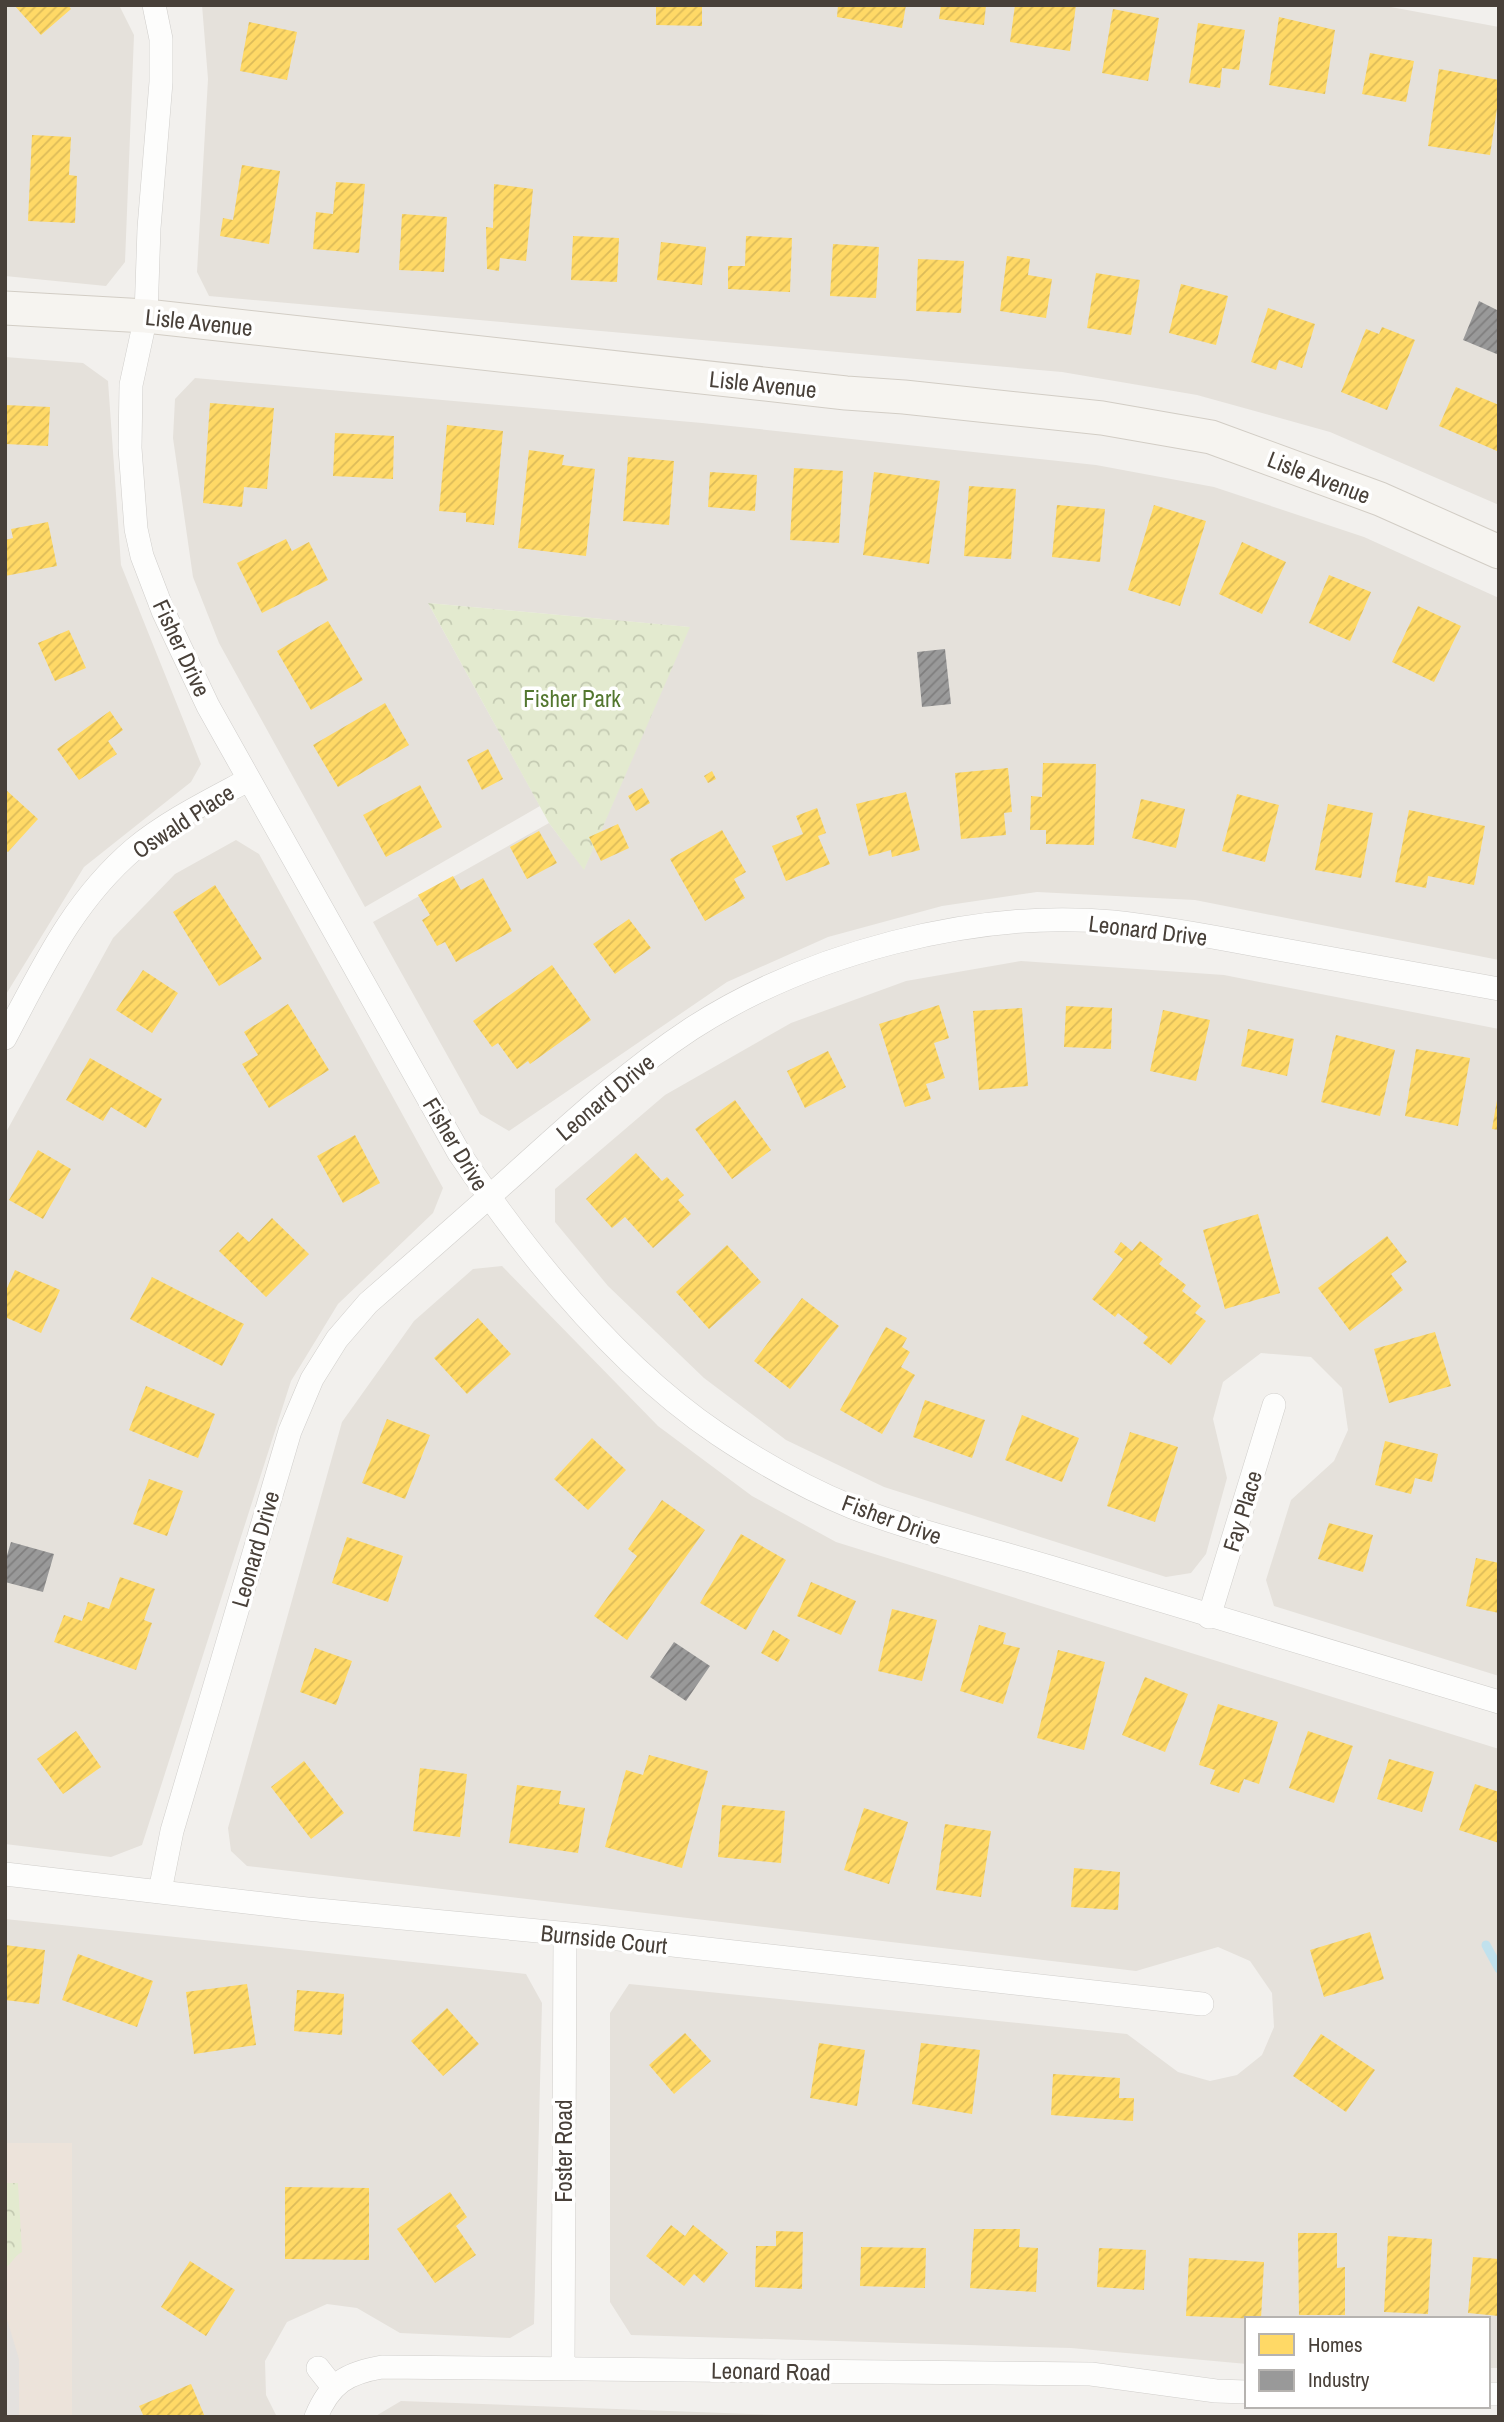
<svg xmlns="http://www.w3.org/2000/svg" width="1504" height="2422" viewBox="0 0 1504 2422" font-family="'Archivo Narrow',sans-serif">
	<style>
		.residential { fill: #e5e1db }
		.commercial { fill: #ece3da }
		.park { fill: url(#park-crowns) }
		.parking { fill: #e4e1de }
		.homes { fill: url(#homes-hatch) }
		.industry { fill: url(#industry-hatch) }
		.lines { fill: none; stroke-linecap: round; stroke-linejoin: round }
		.stream { stroke: #c1e1ed; stroke-width: 9 }
		.street-casing { stroke: #d0cecb; stroke-width: 24 }
		.secondary-casing { stroke: #d2cdc5; stroke-width: 35 }
		.street { stroke: #fdfdfc; stroke-width: 23 }
		.secondary { stroke: #f6f4f0; stroke-width: 33 }
		.labels { text-anchor: middle; dominant-baseline: central; stroke-width: 7; stroke-linejoin: round; paint-order: stroke }
		.street-label { font-size: 23px; fill: #484039; stroke: #fff }
		.park-label { font-size: 23px; fill: #53772f; stroke: #fff }
	</style>
	<defs>
		<pattern id="park-crowns" width="20" height="18" patternUnits="userSpaceOnUse" patternTransform="scale(1.75)"><rect width="20" height="18" fill="#e3eacf"/><path d="M2 6a3 3 0 1 1 6 0M12 15a3 3 0 1 1 6 0" fill="none" stroke="#c4cab2"/></pattern>
		<pattern id="homes-hatch" width="6" height="6" patternUnits="userSpaceOnUse" patternTransform="scale(1.75)"><rect width="6" height="6" fill="#ffd966"/><path d="M-1 1l2-2M0 6l6-6M5 7l2-2" fill="none" stroke="#dcbb59"/></pattern>
		<pattern id="industry-hatch" width="6" height="6" patternUnits="userSpaceOnUse" patternTransform="scale(1.75)"><rect width="6" height="6" fill="#999"/><path d="M-1 1l2-2M0 6l6-6M5 7l2-2" fill="none" stroke="#7f7e7e"/></pattern>
	</defs>
	<rect width="100%" height="100%" fill="#f2f0ed"/>
	<path class="residential" d="M 5,5 L 119,5 L 134,35 L 125,262 L 106,286 L 5,276 Z
		M 202,5 L 1380,5 L 1499,27 L 1499,505 L 1330,432 L 1197,395 L 1062,372 L 209,296 L 197,272 L 208,79 Z
		M 5,357 L 83,363 L 108,381 L 121,565 L 201,764 L 191,782 L 84,867 L 5,996 Z
		M 195,378 L 702,423 L 1096,465 L 1214,487 L 1364,537 L 1499,598 L 1499,960 L 1195,900 L 1037,892 L 942,906 L 828,937 L 727,982 L 509,1131 L 480,1114 L 373,922 L 549,823 L 584,869 L 689,627 L 428,603 L 540,806 L 365,907 L 219,643 L 193,577 L 173,438 L 175,399 Z
		M 236,840 L 259,854 L 443,1188 L 433,1213 L 338,1304 L 291,1381 L 142,1845 L 111,1857 L 5,1844 L 5,1134 L 113,938 L 175,874 Z
		M 1021,961 L 1224,975 L 1499,1029 L 1499,1676 L 1274,1606 L 1266,1580 L 1291,1500 L 1334,1461 L 1348,1430 L 1342,1388 L 1311,1357 L 1261,1353 L 1223,1382 L 1213,1419 L 1227,1478 L 1206,1554 L 1191,1573 L 1166,1577 L 884,1487 L 786,1440 L 704,1378 L 608,1286 L 555,1222 L 555,1189 L 665,1095 L 791,1023 L 906,981 Z
		M 502,1266 L 658,1426 L 752,1496 L 836,1542 L 1499,1749 L 1499,2368 L 1488,2368 L 1488,2319 L 1247,2319 L 1247,2364 L 1071,2348 L 631,2335 L 610,2302 L 610,2013 L 629,1984 L 1127,2034 L 1178,2072 L 1210,2081 L 1237,2075 L 1262,2055 L 1274,2027 L 1272,1993 L 1250,1961 L 1218,1947 L 1136,1971 L 247,1866 L 231,1851 L 228,1828 L 342,1422 L 414,1321 L 473,1269 Z
		M 5,1919 L 526,1974 L 542,2003 L 534,2324 L 510,2338 L 400,2333 L 357,2308 L 327,2304 L 287,2322 L 265,2361 L 266,2395 L 277,2417 L 72,2417 L 72,2143 L 5,2143 Z
		M 401,2401 L 829,2417 L 374,2417 Z"/>
	<path class="commercial" d="M 5,2143 L 72,2143 L 72,2417 L 5,2417 Z"/>
	<path class="park" d="M 428,603 L 690,627 L 584,870 L 549,823 Z
		M 5,2183 L 18,2183 L 22,2252 C 13,2257 12,2264 5,2268 Z"/>
	<path class="parking" d="M 5,2313 L 19,2359 L 19,2417 L 5,2417 Z"/>
	<path class="homes" d="M 14,5 L 68,5 L 71,9 L 41,35 Z
		M 656,5 L 702,5 L 702,26 L 656,25 Z
		M 838,5 L 906,5 L 902,28 L 837,17 Z
		M 941,5 L 986,5 L 984,25 L 939,19 Z
		M 1015,5 L 1076,5 L 1070,51 L 1010,42 Z
		M 1113,9 L 1159,18 L 1148,81 L 1102,73 Z
		M 1279,17 L 1335,30 L 1325,94 L 1269,85 Z
		M 249,22 L 297,32 L 287,80 L 240,71 Z
		M 1198,23 L 1245,30 L 1239,70 L 1222,68 L 1220,88 L 1189,83 Z
		M 1370,53 L 1414,61 L 1406,102 L 1362,94 Z
		M 1439,69 L 1499,80 L 1499,95 L 1490,155 L 1428,146 Z
		M 32,135 L 71,137 L 69,175 L 77,176 L 75,223 L 28,221 Z
		M 242,165 L 280,171 L 269,244 L 220,236 L 223,218 L 233,220 Z
		M 336,182 L 365,184 L 359,253 L 313,249 L 316,212 L 333,214 Z
		M 494,184 L 533,189 L 526,261 L 500,258 L 499,271 L 487,269 L 486,227 L 493,228 Z
		M 402,214 L 447,217 L 444,272 L 399,270 Z
		M 573,236 L 619,238 L 617,282 L 571,280 Z
		M 746,236 L 792,238 L 790,292 L 728,289 L 728,266 L 745,266 Z
		M 661,242 L 706,247 L 702,285 L 657,280 Z
		M 833,244 L 879,247 L 876,298 L 830,296 Z
		M 1007,256 L 1030,259 L 1028,275 L 1052,279 L 1046,318 L 1000,311 Z
		M 918,259 L 964,261 L 961,313 L 916,311 Z
		M 1096,273 L 1140,280 L 1131,335 L 1087,328 Z
		M 1181,284 L 1228,296 L 1216,345 L 1169,333 Z
		M 1268,308 L 1315,324 L 1302,368 L 1279,360 L 1276,370 L 1251,362 Z
		M 1382,327 L 1415,340 L 1387,410 L 1341,392 L 1366,329 L 1379,334 Z
		M 1456,387 L 1499,405 L 1499,446 L 1497,451 L 1439,426 Z
		M 210,403 L 274,408 L 267,489 L 244,487 L 242,507 L 203,503 Z
		M 5,405 L 50,407 L 48,446 L 5,444 Z
		M 447,425 L 503,431 L 494,525 L 466,522 L 466,513 L 439,511 Z
		M 335,433 L 394,436 L 393,479 L 333,476 Z
		M 529,450 L 564,455 L 562,465 L 595,469 L 586,556 L 518,548 Z
		M 628,457 L 674,461 L 669,525 L 623,521 Z
		M 794,468 L 843,471 L 839,543 L 790,540 Z
		M 710,472 L 757,475 L 755,511 L 708,507 Z
		M 874,472 L 940,481 L 929,564 L 863,555 Z
		M 969,486 L 1016,489 L 1011,559 L 964,556 Z
		M 1057,505 L 1105,509 L 1100,562 L 1052,557 Z
		M 1154,505 L 1206,521 L 1180,606 L 1128,590 Z
		M 48,522 L 57,566 L 5,576 L 5,540 L 13,538 L 11,529 Z
		M 286,539 L 292,551 L 309,542 L 328,580 L 262,613 L 237,563 Z
		M 1242,542 L 1286,562 L 1262,614 L 1219,594 Z
		M 1329,575 L 1371,592 L 1350,641 L 1309,623 Z
		M 1418,606 L 1461,626 L 1434,682 L 1392,662 Z
		M 328,621 L 363,680 L 311,710 L 277,651 Z
		M 69,630 L 86,668 L 55,681 L 38,643 Z
		M 385,703 L 409,745 L 338,787 L 313,745 Z
		M 110,711 L 123,730 L 108,741 L 117,754 L 79,780 L 57,749 Z
		M 488,749 L 503,779 L 482,790 L 467,760 Z
		M 1043,763 L 1096,764 L 1094,845 L 1046,844 L 1046,830 L 1030,830 L 1031,796 L 1042,797 Z
		M 1008,768 L 1012,812 L 1004,813 L 1006,835 L 961,839 L 955,773 Z
		M 712,771 L 716,779 L 708,783 L 704,776 Z
		M 420,785 L 442,827 L 386,857 L 363,815 Z
		M 642,788 L 650,803 L 636,811 L 628,796 Z
		M 5,789 L 38,819 L 8,852 L 5,850 Z
		M 906,792 L 920,850 L 892,857 L 891,850 L 869,856 L 856,804 Z
		M 1237,794 L 1279,805 L 1265,862 L 1222,851 Z
		M 1141,799 L 1185,809 L 1176,848 L 1132,838 Z
		M 1328,804 L 1373,813 L 1361,878 L 1315,870 Z
		M 817,808 L 826,833 L 818,836 L 830,864 L 786,881 L 772,846 L 803,834 L 796,816 Z
		M 1409,810 L 1485,826 L 1474,885 L 1428,876 L 1426,888 L 1395,882 Z
		M 618,824 L 629,848 L 601,861 L 589,837 Z
		M 722,830 L 746,872 L 734,879 L 745,898 L 705,921 L 670,859 Z
		M 539,831 L 557,863 L 527,879 L 510,847 Z
		M 453,876 L 461,890 L 483,878 L 512,931 L 456,962 L 445,942 L 437,946 L 422,920 L 430,915 L 418,895 Z
		M 215,885 L 262,959 L 219,986 L 173,912 Z
		M 629,919 L 651,948 L 615,974 L 593,944 Z
		M 552,965 L 591,1020 L 530,1064 L 528,1061 L 517,1069 L 498,1043 L 492,1047 L 473,1021 Z
		M 143,970 L 178,993 L 152,1033 L 116,1010 Z
		M 288,1004 L 329,1070 L 269,1108 L 242,1064 L 258,1055 L 244,1032 Z
		M 939,1005 L 949,1038 L 934,1043 L 945,1078 L 926,1084 L 931,1099 L 905,1107 L 879,1024 Z
		M 1066,1006 L 1112,1008 L 1111,1049 L 1064,1047 Z
		M 1022,1008 L 1028,1086 L 979,1090 L 973,1011 Z
		M 1163,1010 L 1210,1020 L 1196,1081 L 1150,1071 Z
		M 1248,1029 L 1294,1039 L 1287,1076 L 1241,1066 Z
		M 1336,1035 L 1395,1050 L 1380,1116 L 1321,1102 Z
		M 1416,1049 L 1470,1058 L 1458,1126 L 1405,1116 Z
		M 828,1051 L 846,1087 L 805,1108 L 787,1071 Z
		M 90,1058 L 162,1099 L 146,1128 L 111,1107 L 103,1121 L 66,1100 Z
		M 735,1100 L 771,1150 L 732,1179 L 695,1129 Z
		M 1497,1100 L 1499,1100 L 1499,1130 L 1492,1129 Z
		M 355,1135 L 380,1183 L 343,1203 L 317,1156 Z
		M 38,1150 L 71,1169 L 43,1219 L 9,1200 Z
		M 636,1153 L 662,1181 L 667,1177 L 684,1195 L 678,1200 L 691,1214 L 653,1248 L 625,1217 L 612,1228 L 586,1199 Z
		M 1258,1214 L 1280,1293 L 1225,1309 L 1203,1230 Z
		M 272,1218 L 309,1254 L 266,1297 L 219,1251 L 238,1232 L 249,1242 Z
		M 1387,1236 L 1407,1262 L 1391,1274 L 1403,1290 L 1350,1331 L 1318,1288 Z
		M 1140,1241 L 1163,1259 L 1159,1264 L 1186,1285 L 1182,1291 L 1201,1306 L 1195,1313 L 1206,1321 L 1171,1365 L 1143,1343 L 1148,1337 L 1118,1313 L 1115,1317 L 1092,1299 L 1123,1259 L 1114,1252 L 1121,1242 L 1132,1251 Z
		M 727,1245 L 761,1282 L 709,1329 L 676,1292 Z
		M 15,1270 L 60,1290 L 41,1333 L 5,1317 L 5,1293 Z
		M 152,1277 L 244,1324 L 222,1366 L 130,1319 Z
		M 802,1298 L 839,1326 L 790,1389 L 754,1361 Z
		M 478,1318 L 511,1354 L 467,1394 L 434,1358 Z
		M 886,1327 L 907,1338 L 902,1347 L 910,1352 L 901,1367 L 915,1375 L 882,1434 L 840,1410 Z
		M 1435,1332 L 1451,1386 L 1389,1403 L 1374,1349 Z
		M 146,1386 L 215,1414 L 198,1458 L 129,1430 Z
		M 925,1400 L 985,1420 L 972,1458 L 913,1437 Z
		M 1022,1415 L 1079,1438 L 1062,1482 L 1005,1460 Z
		M 387,1419 L 430,1435 L 405,1499 L 362,1483 Z
		M 1130,1432 L 1178,1447 L 1155,1522 L 1107,1506 Z
		M 592,1438 L 626,1470 L 588,1510 L 554,1479 Z
		M 1385,1441 L 1438,1454 L 1432,1482 L 1415,1478 L 1411,1494 L 1375,1485 Z
		M 149,1479 L 183,1491 L 167,1536 L 133,1524 Z
		M 662,1500 L 705,1530 L 627,1640 L 594,1616 L 637,1556 L 628,1549 Z
		M 1329,1523 L 1373,1535 L 1363,1572 L 1318,1559 Z
		M 741,1534 L 786,1560 L 746,1630 L 700,1603 Z
		M 347,1537 L 403,1556 L 388,1602 L 332,1583 Z
		M 1476,1558 L 1499,1563 L 1499,1613 L 1466,1606 Z
		M 120,1577 L 155,1589 L 144,1620 L 152,1623 L 136,1670 L 54,1642 L 64,1615 L 82,1621 L 88,1602 L 109,1609 Z
		M 811,1582 L 856,1601 L 841,1635 L 797,1616 Z
		M 892,1609 L 937,1620 L 922,1681 L 878,1671 Z
		M 979,1625 L 1006,1633 L 1003,1644 L 1020,1648 L 1003,1704 L 960,1691 Z
		M 773,1630 L 790,1640 L 778,1662 L 761,1653 Z
		M 315,1648 L 352,1661 L 336,1705 L 300,1692 Z
		M 1058,1650 L 1105,1662 L 1084,1750 L 1037,1738 Z
		M 1145,1677 L 1188,1694 L 1165,1752 L 1122,1735 Z
		M 1218,1704 L 1278,1722 L 1259,1784 L 1244,1779 L 1239,1793 L 1210,1784 L 1215,1770 L 1199,1765 Z
		M 76,1731 L 101,1767 L 63,1794 L 37,1759 Z
		M 1308,1731 L 1353,1746 L 1334,1803 L 1289,1788 Z
		M 649,1755 L 708,1771 L 682,1868 L 605,1847 L 626,1770 L 643,1775 Z
		M 1389,1759 L 1434,1772 L 1422,1812 L 1377,1799 Z
		M 304,1761 L 344,1813 L 311,1839 L 271,1787 Z
		M 420,1768 L 467,1774 L 460,1837 L 413,1831 Z
		M 1475,1784 L 1499,1792 L 1499,1843 L 1459,1830 Z
		M 517,1785 L 561,1791 L 559,1804 L 585,1808 L 578,1853 L 509,1843 Z
		M 722,1805 L 785,1811 L 781,1863 L 718,1857 Z
		M 864,1808 L 908,1822 L 889,1884 L 844,1870 Z
		M 945,1824 L 991,1831 L 981,1897 L 936,1890 Z
		M 1074,1868 L 1120,1872 L 1118,1910 L 1071,1907 Z
		M 1370,1932 L 1384,1979 L 1324,1997 L 1310,1950 Z
		M 5,1945 L 45,1950 L 39,2004 L 5,2000 Z
		M 78,1954 L 153,1981 L 137,2027 L 62,2000 Z
		M 247,1984 L 256,2045 L 194,2054 L 186,1992 Z
		M 297,1990 L 344,1994 L 342,2035 L 294,2031 Z
		M 447,2008 L 479,2044 L 443,2076 L 411,2041 Z
		M 685,2033 L 711,2061 L 674,2094 L 649,2065 Z
		M 1321,2034 L 1375,2070 L 1346,2112 L 1293,2076 Z
		M 819,2043 L 865,2050 L 857,2106 L 810,2098 Z
		M 921,2043 L 980,2050 L 972,2114 L 912,2104 Z
		M 1053,2074 L 1120,2078 L 1119,2098 L 1134,2098 L 1133,2121 L 1051,2115 Z
		M 285,2187 L 369,2188 L 369,2260 L 285,2259 Z
		M 450,2192 L 467,2217 L 456,2226 L 476,2255 L 435,2283 L 397,2229 Z
		M 671,2225 L 685,2236 L 693,2225 L 728,2253 L 704,2283 L 694,2274 L 684,2286 L 646,2256 Z
		M 974,2229 L 1020,2229 L 1019,2247 L 1038,2248 L 1036,2292 L 970,2288 Z
		M 776,2231 L 803,2232 L 802,2289 L 755,2287 L 756,2246 L 776,2246 Z
		M 1298,2233 L 1337,2233 L 1337,2268 L 1345,2267 L 1345,2315 L 1299,2315 Z
		M 1388,2236 L 1432,2239 L 1428,2314 L 1384,2312 Z
		M 861,2247 L 926,2248 L 925,2288 L 860,2286 Z
		M 1099,2248 L 1146,2250 L 1144,2290 L 1097,2287 Z
		M 1473,2257 L 1499,2259 L 1499,2316 L 1468,2313 Z
		M 1189,2258 L 1264,2262 L 1261,2319 L 1186,2316 Z
		M 190,2261 L 235,2290 L 206,2336 L 161,2307 Z
		M 191,2384 L 205,2417 L 144,2417 L 139,2406 Z"/>
	<path class="industry" d="M 1479,301 L 1499,311 L 1499,355 L 1463,340 Z
		M 945,649 L 951,704 L 922,707 L 917,652 Z
		M 11,1542 L 54,1554 L 43,1592 L 5,1582 L 5,1562 Z
		M 674,1642 L 710,1666 L 686,1701 L 650,1677 Z"/>
	<g class="lines">
		<path class="stream" d="M 1486,1945 L 1499,1969"/>
		<defs>
			<path id="street" d="M 154,5 L 161,39 L 161,82 L 149,228 L 146,316 L 131,385 L 130,448 L 136,529 L 142,556 L 163,611 L 208,706 L 459,1153 C 527,1254 617,1366 718,1434 C 760,1462 805,1488 852,1507 C 916,1532 984,1547 1050,1567 C 1199,1613 1349,1657 1499,1702
				M 5,1038 C 42,969 72,902 134,849 C 168,821 209,801 248,780
				M 1209,1617 L 1274,1405
				M 5,1874 L 307,1909 L 591,1936 L 1202,2004
				M 160,1891 L 172,1831 L 290,1431 L 312,1379 L 337,1339 L 368,1303 C 422,1256 476,1209 529,1161 C 581,1114 632,1068 691,1029 C 807,954 974,909 1113,922 C 1161,927 1209,936 1256,945 C 1337,959 1418,974 1499,989
				M 318,2368 L 333,2387
				M 563,2368 L 565,1935
				M 1488,2394 L 1499,2394
				M 316,2417 C 330,2383 347,2373 382,2367 L 1091,2374 L 1216,2391 L 1247,2392"/>
			<path id="secondary" d="M 5,308 L 146,316 L 846,393 L 904,397 L 1102,418 L 1211,437 L 1380,499 L 1499,552"/>
		</defs>
		<use href="#street" class="street-casing"/>
		<use href="#secondary" class="secondary-casing"/>
		<use href="#street" class="street"/>
		<use href="#secondary" class="secondary"/>
	</g>
	<g class="labels">
		<g class="street-label">
			<text transform="translate(199 322) rotate(6)">Lisle Avenue</text>
			<text transform="translate(763 384) rotate(6)">Lisle Avenue</text>
			<text transform="translate(1319 477) rotate(21)">Lisle Avenue</text>
			<text transform="translate(182 648) rotate(65)">Fisher Drive</text>
			<text transform="translate(183 821) rotate(-33)">Oswald Place</text>
			<text transform="translate(1148 930) rotate(7)">Leonard Drive</text>
			<text transform="translate(605 1097) rotate(-40)">Leonard Drive</text>
			<text transform="translate(456 1144) rotate(59)">Fisher Drive</text>
			<text transform="translate(1242 1511) rotate(-73)">Fay Place</text>
			<text transform="translate(892 1519) rotate(20)">Fisher Drive</text>
			<text transform="translate(255 1549) rotate(-74)">Leonard Drive</text>
			<text transform="translate(604 1939) rotate(6)">Burnside Court</text>
			<text transform="translate(563 2151) rotate(-90)">Foster Road</text>
			<text transform="translate(771 2371) rotate(1)">Leonard Road</text>
		</g>
		<g class="park-label">
			<text x="572" y="698">Fisher Park</text>
		</g>
	</g>
	<rect width="1504" height="2422" fill="none" stroke="#484039" stroke-width="14"/>
	<rect x="1245" y="2317" width="245" height="91" fill="#ffffff" stroke="#b6b3b0" stroke-width="2"/>
	<rect x="1259" y="2334" width="35" height="21" fill="#ffd966" stroke="#b6b3b0" stroke-width="2"/>
	<text x="1308" y="2352" font-size="21" fill="#484039">Homes</text>
	<rect x="1259" y="2370" width="35" height="21" fill="#999999" stroke="#b6b3b0" stroke-width="2"/>
	<text x="1308" y="2387" font-size="21" fill="#484039">Industry</text>
</svg>
